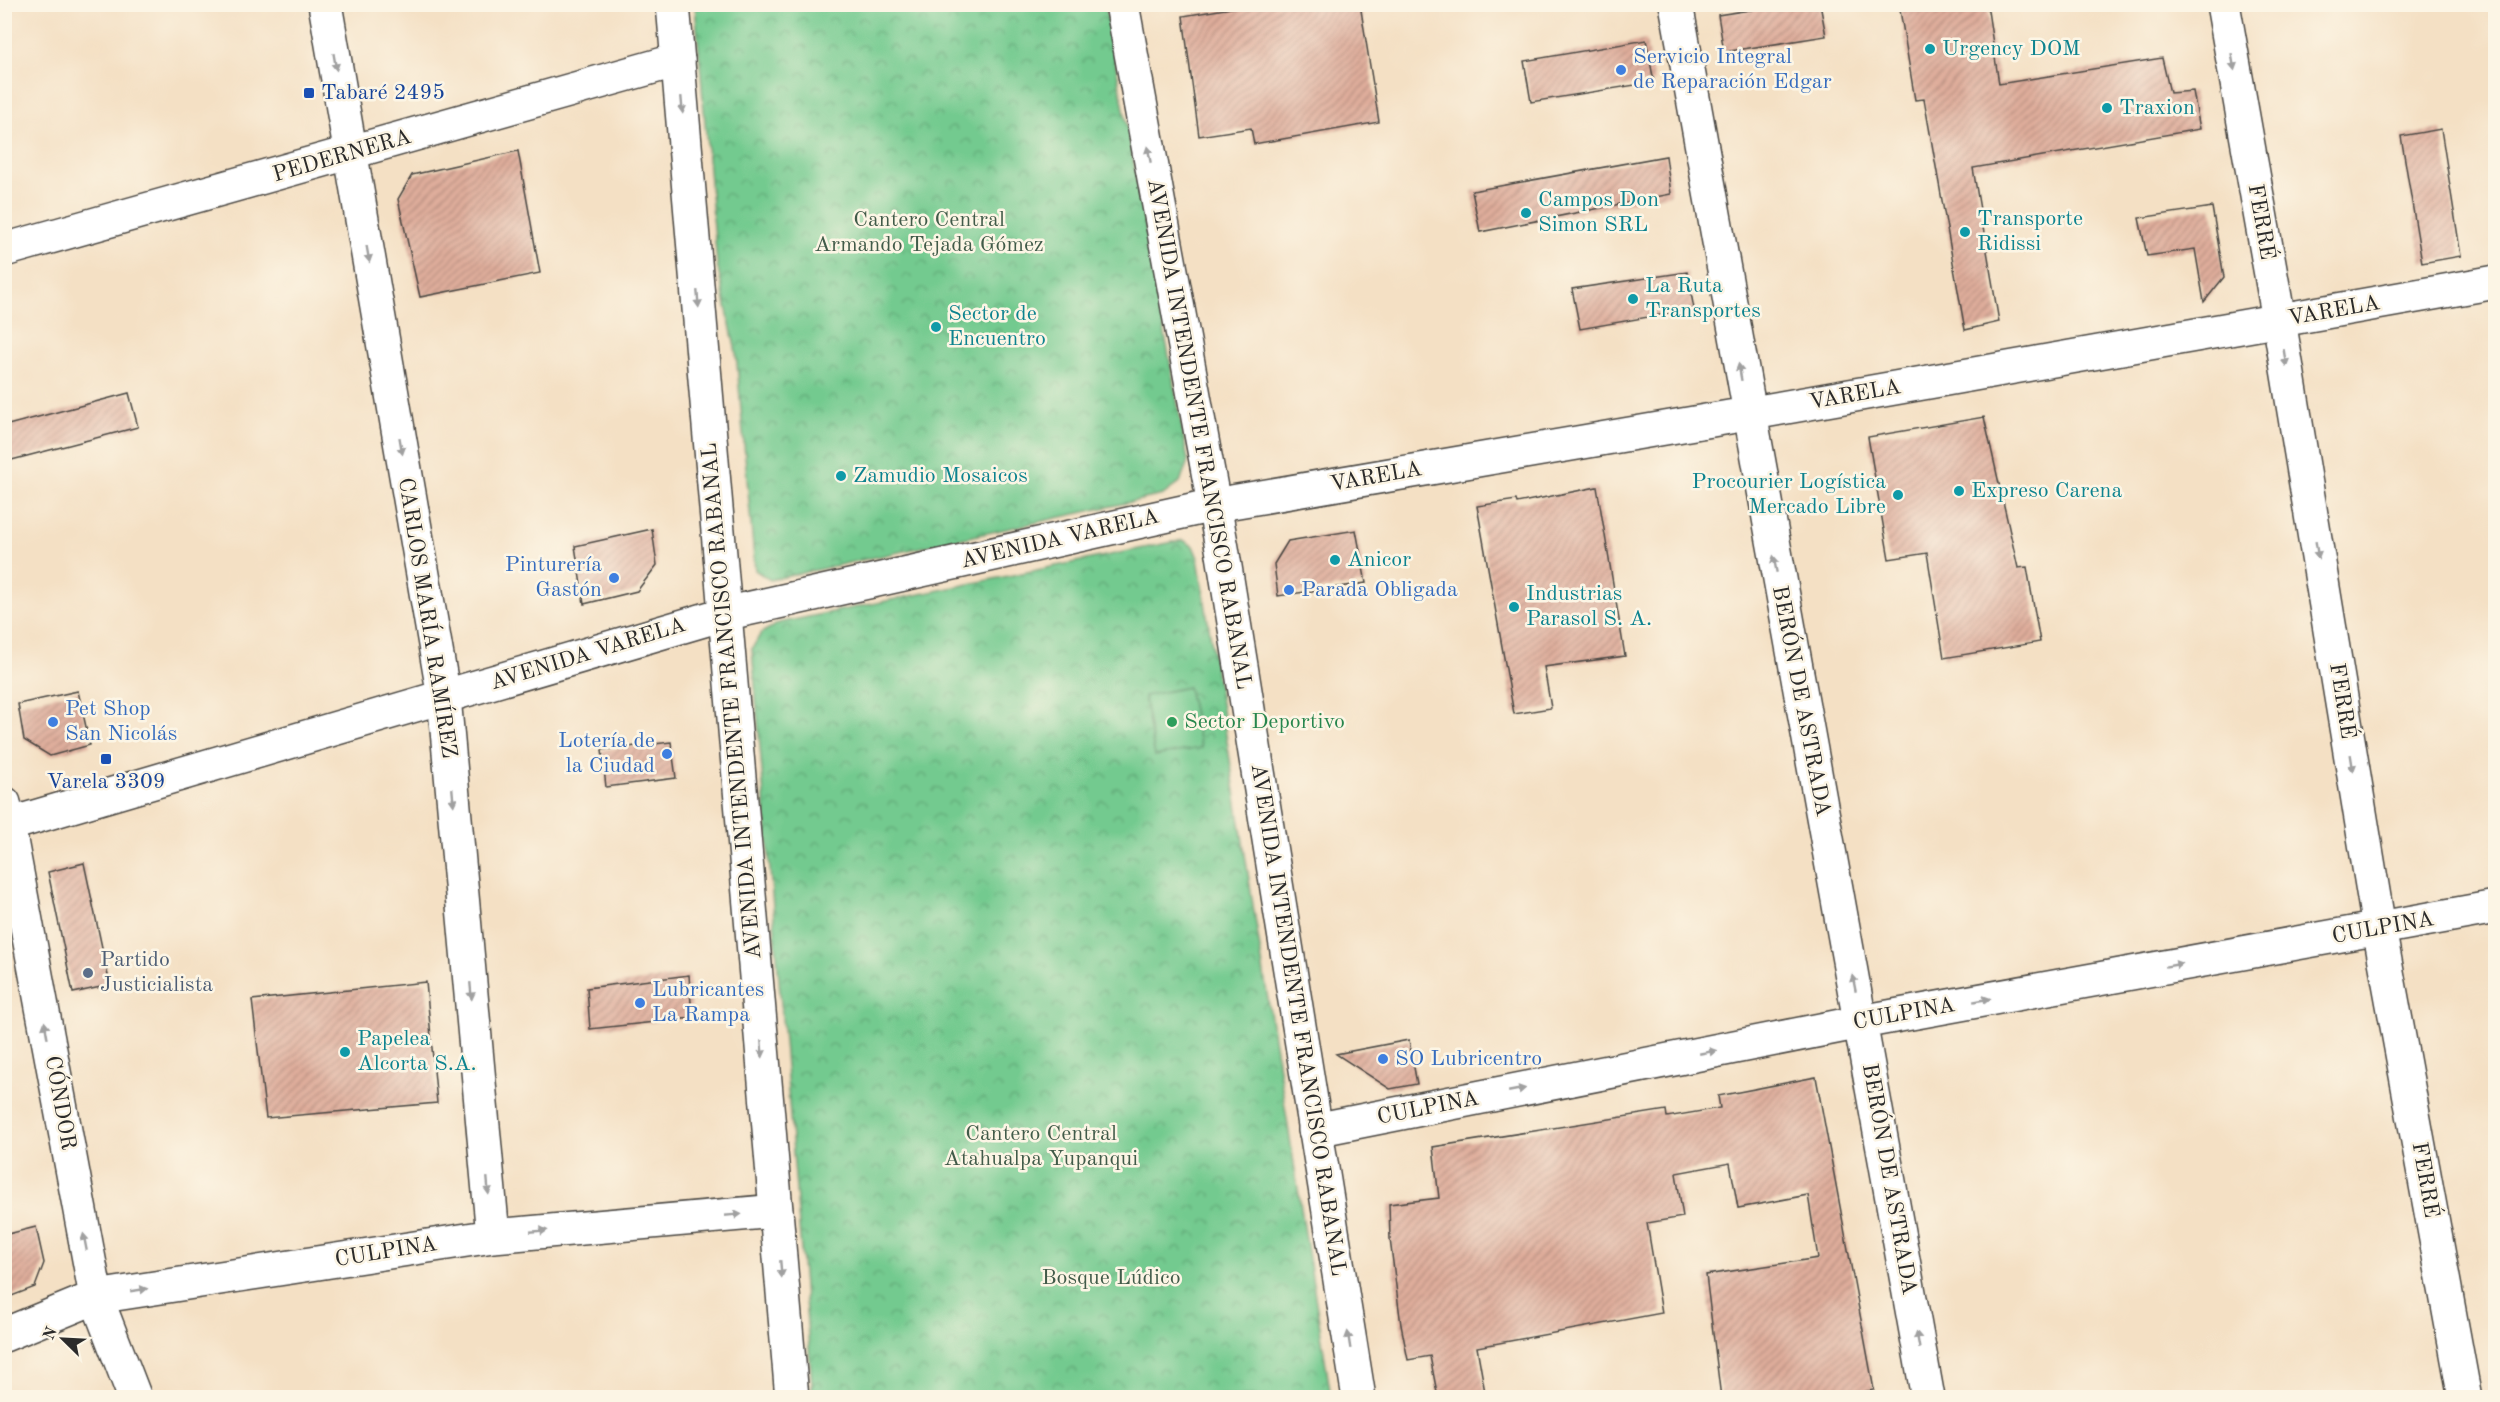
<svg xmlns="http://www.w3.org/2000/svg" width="2500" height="1402" viewBox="0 0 2500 1402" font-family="'Old Standard TT',serif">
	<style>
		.park { fill: url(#park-crowns); stroke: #4f7a5d; stroke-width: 1.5 }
		.pitch { fill: #73ca8f; stroke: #4f7a5d; stroke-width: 1.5 }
		.building { fill: url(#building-hatch) }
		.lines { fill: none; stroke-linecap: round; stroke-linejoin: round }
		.street-casing { stroke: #494642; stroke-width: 36 }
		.secondary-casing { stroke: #494642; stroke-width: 36 }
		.street { stroke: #fff; stroke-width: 33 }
		.secondary { stroke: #fff; stroke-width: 33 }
		.oneway { fill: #a0a0a0 }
		.culture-dot { fill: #0f9aa8; stroke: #fcf5e5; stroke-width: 2 }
		.shop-dot { fill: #3f7fe0; stroke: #fcf5e5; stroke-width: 2 }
		.transit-dot { fill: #1a4fb4; stroke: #fcf5e5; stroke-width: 2 }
		.leisure-dot { fill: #2e9e5b; stroke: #fcf5e5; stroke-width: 2 }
		.service-dot { fill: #5c6f8a; stroke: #fcf5e5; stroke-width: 2 }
		.labels { text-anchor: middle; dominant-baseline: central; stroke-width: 5; stroke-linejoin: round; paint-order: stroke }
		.culture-label { font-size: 22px; fill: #0d838f; stroke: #fcf5e5; text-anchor: start }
		.shop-label { font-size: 22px; fill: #366cbe; stroke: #fcf5e5; text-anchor: start }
		.transit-label { font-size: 22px; fill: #164399; stroke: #fcf5e5; text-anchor: start }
		.street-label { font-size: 22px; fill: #2b2b2b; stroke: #fcf5e5 }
		.park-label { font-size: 22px; fill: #415b49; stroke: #fcf5e5 }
		.leisure-label { font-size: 22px; fill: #27864d; stroke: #fcf5e5; text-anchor: start }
		.service-label { font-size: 22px; fill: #4e5e75; stroke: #fcf5e5; text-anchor: start }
	</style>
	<defs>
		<pattern id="park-crowns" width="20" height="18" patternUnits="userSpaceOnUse" patternTransform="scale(1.5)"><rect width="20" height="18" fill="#73ca8f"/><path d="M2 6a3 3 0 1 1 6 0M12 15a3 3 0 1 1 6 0" fill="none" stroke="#5fa475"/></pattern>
		<pattern id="building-hatch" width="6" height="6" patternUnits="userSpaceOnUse" patternTransform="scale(1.5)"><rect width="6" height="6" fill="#dfad9b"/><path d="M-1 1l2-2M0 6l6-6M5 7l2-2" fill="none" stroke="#b58d7f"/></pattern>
	</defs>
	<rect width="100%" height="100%" fill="#fcf5e5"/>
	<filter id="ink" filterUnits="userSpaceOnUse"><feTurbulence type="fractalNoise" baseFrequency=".0167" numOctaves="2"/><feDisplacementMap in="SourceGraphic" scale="12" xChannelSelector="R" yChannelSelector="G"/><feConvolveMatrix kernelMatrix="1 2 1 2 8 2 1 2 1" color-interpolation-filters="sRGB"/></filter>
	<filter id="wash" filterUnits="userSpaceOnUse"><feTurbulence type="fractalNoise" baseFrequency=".008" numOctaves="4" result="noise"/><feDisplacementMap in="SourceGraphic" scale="24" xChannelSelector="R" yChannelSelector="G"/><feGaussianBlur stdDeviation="1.35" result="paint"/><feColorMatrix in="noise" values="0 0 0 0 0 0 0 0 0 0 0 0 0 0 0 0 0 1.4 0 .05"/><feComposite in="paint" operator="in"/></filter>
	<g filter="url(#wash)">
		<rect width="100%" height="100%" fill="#f4e0c4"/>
		<path class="park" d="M 695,5 L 1105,5 L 1188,461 L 1180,482 L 1163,495 L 770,580 L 755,570 L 736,352 L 717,264 Z
			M 1183,540 L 1193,546 L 1198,558 L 1331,1397 L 813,1397 L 752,649 L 761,633 L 779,623 Z"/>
		<path class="pitch" d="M 1188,687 L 1201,748 L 1155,756 L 1144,696 Z"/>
		<g id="blocks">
			<path class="building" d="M 1255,4 L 1360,4 L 1379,122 L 1254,144 L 1251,128 L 1199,136 L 1183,16 Z
				M 1789,4 L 1820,4 L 1826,36 L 1724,52 L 1718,15 Z
				M 1899,4 L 1987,4 L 1999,84 L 2162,58 L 2170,93 L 2193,91 L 2200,129 L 1973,168 L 1999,322 L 1965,330 L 1924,99 L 1915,100 Z
				M 1646,40 L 1654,82 L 1531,102 L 1524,61 Z
				M 2441,129 L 2461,256 L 2422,263 L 2401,136 Z
				M 518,151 L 540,273 L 420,297 L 398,199 L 412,175 Z
				M 1666,156 L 1671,194 L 1480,232 L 1472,191 Z
				M 2212,207 L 2224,277 L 2204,302 L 2195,249 L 2147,256 L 2139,218 Z
				M 1687,272 L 1694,309 L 1580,329 L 1572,289 Z
				M 129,393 L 138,427 L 4,462 L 4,426 Z
				M 1984,417 L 2018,568 L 2027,567 L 2040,642 L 1944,658 L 1927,553 L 1889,559 L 1868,437 Z
				M 1597,487 L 1625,656 L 1544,667 L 1551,708 L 1514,714 L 1477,506 L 1516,500 L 1517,503 Z
				M 652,529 L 657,565 L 637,591 L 584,604 L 575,546 Z
				M 1356,530 L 1366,583 L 1278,596 L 1274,564 L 1288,541 Z
				M 78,691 L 90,745 L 50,756 L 24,740 L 18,704 Z
				M 671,742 L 676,778 L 606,787 L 602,750 Z
				M 84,863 L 110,985 L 73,993 L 48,872 Z
				M 689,975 L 692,1018 L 590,1029 L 587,988 Z
				M 426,982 L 437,1103 L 266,1118 L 252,1000 Z
				M 1409,1040 L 1417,1084 L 1390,1089 L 1336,1054 Z
				M 1816,1077 L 1874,1390 L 1831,1398 L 1721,1398 L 1706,1275 L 1818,1258 L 1808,1195 L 1738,1208 L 1730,1163 L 1676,1173 L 1683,1217 L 1647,1223 L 1662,1313 L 1477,1347 L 1486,1398 L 1438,1398 L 1430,1356 L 1408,1360 L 1401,1325 L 1390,1239 L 1389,1204 L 1439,1198 L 1433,1147 L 1666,1110 L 1667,1117 L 1720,1108 L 1718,1096 Z
				M 36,1227 L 44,1263 L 35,1287 L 4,1299 L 4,1235 Z"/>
		</g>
	</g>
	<g filter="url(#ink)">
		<use href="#blocks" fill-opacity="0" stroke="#494642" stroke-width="1.5"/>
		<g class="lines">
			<defs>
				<path id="street" d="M 325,4 L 444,697 L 493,1236
					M 1676,4 C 1757,469 1846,933 1928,1398
					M 2223,4 L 2279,320 L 2379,928 L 2465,1398
					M 4,250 L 678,60
					M 1214,505 L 1747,414 L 2496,282
					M 4,803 L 96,1297 L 135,1398
					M 1315,1130 L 1861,1022 L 2496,907
					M 4,1335 L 96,1297 L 493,1236 L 776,1211"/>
				<path id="secondary" d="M 673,4 L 792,1398
					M 1122,4 L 1222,548 L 1359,1398
					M 4,826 L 724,614 L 1214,505"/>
			</defs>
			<use href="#street" class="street-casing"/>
			<use href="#secondary" class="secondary-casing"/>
			<use href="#street" class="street"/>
			<use href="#secondary" class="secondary"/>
		</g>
		<defs><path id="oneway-solid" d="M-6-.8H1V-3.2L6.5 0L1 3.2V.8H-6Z" transform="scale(1.5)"/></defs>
		<g class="oneway">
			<use href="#oneway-solid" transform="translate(335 62) rotate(80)"/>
			<use href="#oneway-solid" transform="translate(2233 62) rotate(80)"/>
			<use href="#oneway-solid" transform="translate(682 105) rotate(85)"/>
			<use href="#oneway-solid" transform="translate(1149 154) rotate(-101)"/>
			<use href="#oneway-solid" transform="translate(368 254) rotate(80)"/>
			<use href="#oneway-solid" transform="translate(698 299) rotate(85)"/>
			<use href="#oneway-solid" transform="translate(2285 358) rotate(81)"/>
			<use href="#oneway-solid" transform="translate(1740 372) rotate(-100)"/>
			<use href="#oneway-solid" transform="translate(401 446) rotate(80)"/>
			<use href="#oneway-solid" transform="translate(2317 550) rotate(81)"/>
			<use href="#oneway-solid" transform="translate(1775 564) rotate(-101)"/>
			<use href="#oneway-solid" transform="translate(2352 763) rotate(81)"/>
			<use href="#oneway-solid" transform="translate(453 797) rotate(85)"/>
			<use href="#oneway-solid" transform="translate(2174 965) rotate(-10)"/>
			<use href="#oneway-solid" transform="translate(1854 983) rotate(-101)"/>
			<use href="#oneway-solid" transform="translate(471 991) rotate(85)"/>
			<use href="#oneway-solid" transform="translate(1982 1000) rotate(-10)"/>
			<use href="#oneway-solid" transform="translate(46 1030) rotate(-100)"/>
			<use href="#oneway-solid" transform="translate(762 1049) rotate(85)"/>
			<use href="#oneway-solid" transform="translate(1708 1052) rotate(-11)"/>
			<use href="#oneway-solid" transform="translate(1517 1090) rotate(-11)"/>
			<use href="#oneway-solid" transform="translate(488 1186) rotate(85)"/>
			<use href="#oneway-solid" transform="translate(733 1215) rotate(-5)"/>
			<use href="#oneway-solid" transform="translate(539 1231) rotate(-5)"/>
			<use href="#oneway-solid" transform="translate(85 1242) rotate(-101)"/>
			<use href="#oneway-solid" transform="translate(781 1269) rotate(85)"/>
			<use href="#oneway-solid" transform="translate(139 1290) rotate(-9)"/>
			<use href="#oneway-solid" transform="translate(1349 1340) rotate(-99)"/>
			<use href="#oneway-solid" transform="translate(1918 1340) rotate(-100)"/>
		</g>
	</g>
	<g class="culture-dot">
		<circle cx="1930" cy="49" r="6"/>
		<circle cx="2107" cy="108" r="6"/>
		<circle cx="1526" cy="213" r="6"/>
		<circle cx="1965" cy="232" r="6"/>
		<circle cx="1633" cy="299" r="6"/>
		<circle cx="936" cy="327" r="6"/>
		<circle cx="841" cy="476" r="6"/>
		<circle cx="1959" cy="491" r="6"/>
		<circle cx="1898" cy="495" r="6"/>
		<circle cx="1335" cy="560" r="6"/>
		<circle cx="1514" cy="607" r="6"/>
		<circle cx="345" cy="1052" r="6"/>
	</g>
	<g class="shop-dot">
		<circle cx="1621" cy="70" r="6"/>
		<circle cx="614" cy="578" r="6"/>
		<circle cx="1289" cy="590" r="6"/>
		<circle cx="53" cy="722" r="6"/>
		<circle cx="667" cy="754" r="6"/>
		<circle cx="640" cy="1003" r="6"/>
		<circle cx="1383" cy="1059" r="6"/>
	</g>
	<g class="transit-dot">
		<rect x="303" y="87" width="12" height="12" rx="3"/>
		<rect x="100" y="753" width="12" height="12" rx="3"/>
	</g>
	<circle class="leisure-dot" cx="1172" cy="722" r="6"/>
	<circle class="service-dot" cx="88" cy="973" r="6"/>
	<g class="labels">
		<g class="culture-label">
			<text x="1942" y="49">Urgency DOM</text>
			<text x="2119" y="108">Traxion</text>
			<text x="1538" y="200">Campos Don<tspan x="1538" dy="25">Simon SRL</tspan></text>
			<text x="1977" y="219">Transporte<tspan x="1977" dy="25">Ridissi</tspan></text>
			<text x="1645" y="286">La Ruta<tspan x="1645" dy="25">Transportes</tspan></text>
			<text x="948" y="314">Sector de<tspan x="948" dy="25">Encuentro</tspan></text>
			<text x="853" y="476">Zamudio Mosaicos</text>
			<text x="1886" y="482" text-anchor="end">Procourier Logística<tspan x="1886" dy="25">Mercado Libre</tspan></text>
			<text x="1971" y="491">Expreso Carena</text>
			<text x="1347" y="560">Anicor</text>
			<text x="1526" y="594">Industrias<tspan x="1526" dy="25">Parasol S. A.</tspan></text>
			<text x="357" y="1039">Papelea<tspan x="357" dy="25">Alcorta S.A.</tspan></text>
		</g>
		<g class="shop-label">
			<text x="1633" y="57">Servicio Integral<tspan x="1633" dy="25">de Reparación Edgar</tspan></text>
			<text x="602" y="565" text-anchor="end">Pinturería<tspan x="602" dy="25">Gastón</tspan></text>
			<text x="1301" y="590">Parada Obligada</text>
			<text x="65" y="709">Pet Shop<tspan x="65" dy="25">San Nicolás</tspan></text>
			<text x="655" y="741" text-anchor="end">Lotería de<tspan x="655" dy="25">la Ciudad</tspan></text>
			<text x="652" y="990">Lubricantes<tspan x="652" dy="25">La Rampa</tspan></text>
			<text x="1395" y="1059">SO Lubricentro</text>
		</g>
		<g class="transit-label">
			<text x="321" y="93">Tabaré 2495</text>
			<text x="106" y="782" text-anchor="middle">Varela 3309</text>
		</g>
		<g class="street-label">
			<text transform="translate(342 156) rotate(-16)">PEDERNERA</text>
			<text transform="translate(2261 222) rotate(80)">FERRÉ</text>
			<text transform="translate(2334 311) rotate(-10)">VARELA</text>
			<text transform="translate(1855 395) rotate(-10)">VARELA</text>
			<text transform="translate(1199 434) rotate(80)">AVENIDA INTENDENTE FRANCISCO RABANAL</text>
			<text transform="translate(1376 477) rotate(-10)">VARELA</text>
			<text transform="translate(1060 539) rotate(-13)">AVENIDA VARELA</text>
			<text transform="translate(427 618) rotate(81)">CARLOS MARÍA RAMÍREZ</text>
			<text transform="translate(588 654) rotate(-17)">AVENIDA VARELA</text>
			<text transform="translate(732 701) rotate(-95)">AVENIDA INTENDENTE FRANCISCO RABANAL</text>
			<text transform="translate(1801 701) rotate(79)">BERÓN DE ASTRADA</text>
			<text transform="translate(2342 701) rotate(81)">FERRÉ</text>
			<text transform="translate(2383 928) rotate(-10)">CULPINA</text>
			<text transform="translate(1904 1014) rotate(-10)">CULPINA</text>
			<text transform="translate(1298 1020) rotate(81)">AVENIDA INTENDENTE FRANCISCO RABANAL</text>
			<text transform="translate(60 1103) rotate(80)">CÓNDOR</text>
			<text transform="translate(1428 1108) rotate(-11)">CULPINA</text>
			<text transform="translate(1889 1179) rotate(80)">BERÓN DE ASTRADA</text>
			<text transform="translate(2425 1180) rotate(80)">FERRÉ</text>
			<text transform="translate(386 1252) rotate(-9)">CULPINA</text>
		</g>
		<g class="park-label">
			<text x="929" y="220">Cantero Central<tspan x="929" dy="25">Armando Tejada Gómez</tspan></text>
			<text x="1041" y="1134">Cantero Central<tspan x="1041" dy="25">Atahualpa Yupanqui</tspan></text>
			<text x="1111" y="1278">Bosque Lúdico</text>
		</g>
		<g class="leisure-label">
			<text x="1184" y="722">Sector Deportivo</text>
		</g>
		<g class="service-label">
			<text x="100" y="960">Partido<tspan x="100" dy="25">Justicialista</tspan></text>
		</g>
	</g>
	<rect width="2500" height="1402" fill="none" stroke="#fcf5e5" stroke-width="24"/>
	<g transform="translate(63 1339) rotate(294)" stroke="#fcf5e5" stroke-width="4.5" paint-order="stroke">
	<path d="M0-4.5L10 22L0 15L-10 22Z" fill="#2b2b2b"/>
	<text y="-9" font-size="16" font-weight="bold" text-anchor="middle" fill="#2b2b2b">N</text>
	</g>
</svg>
